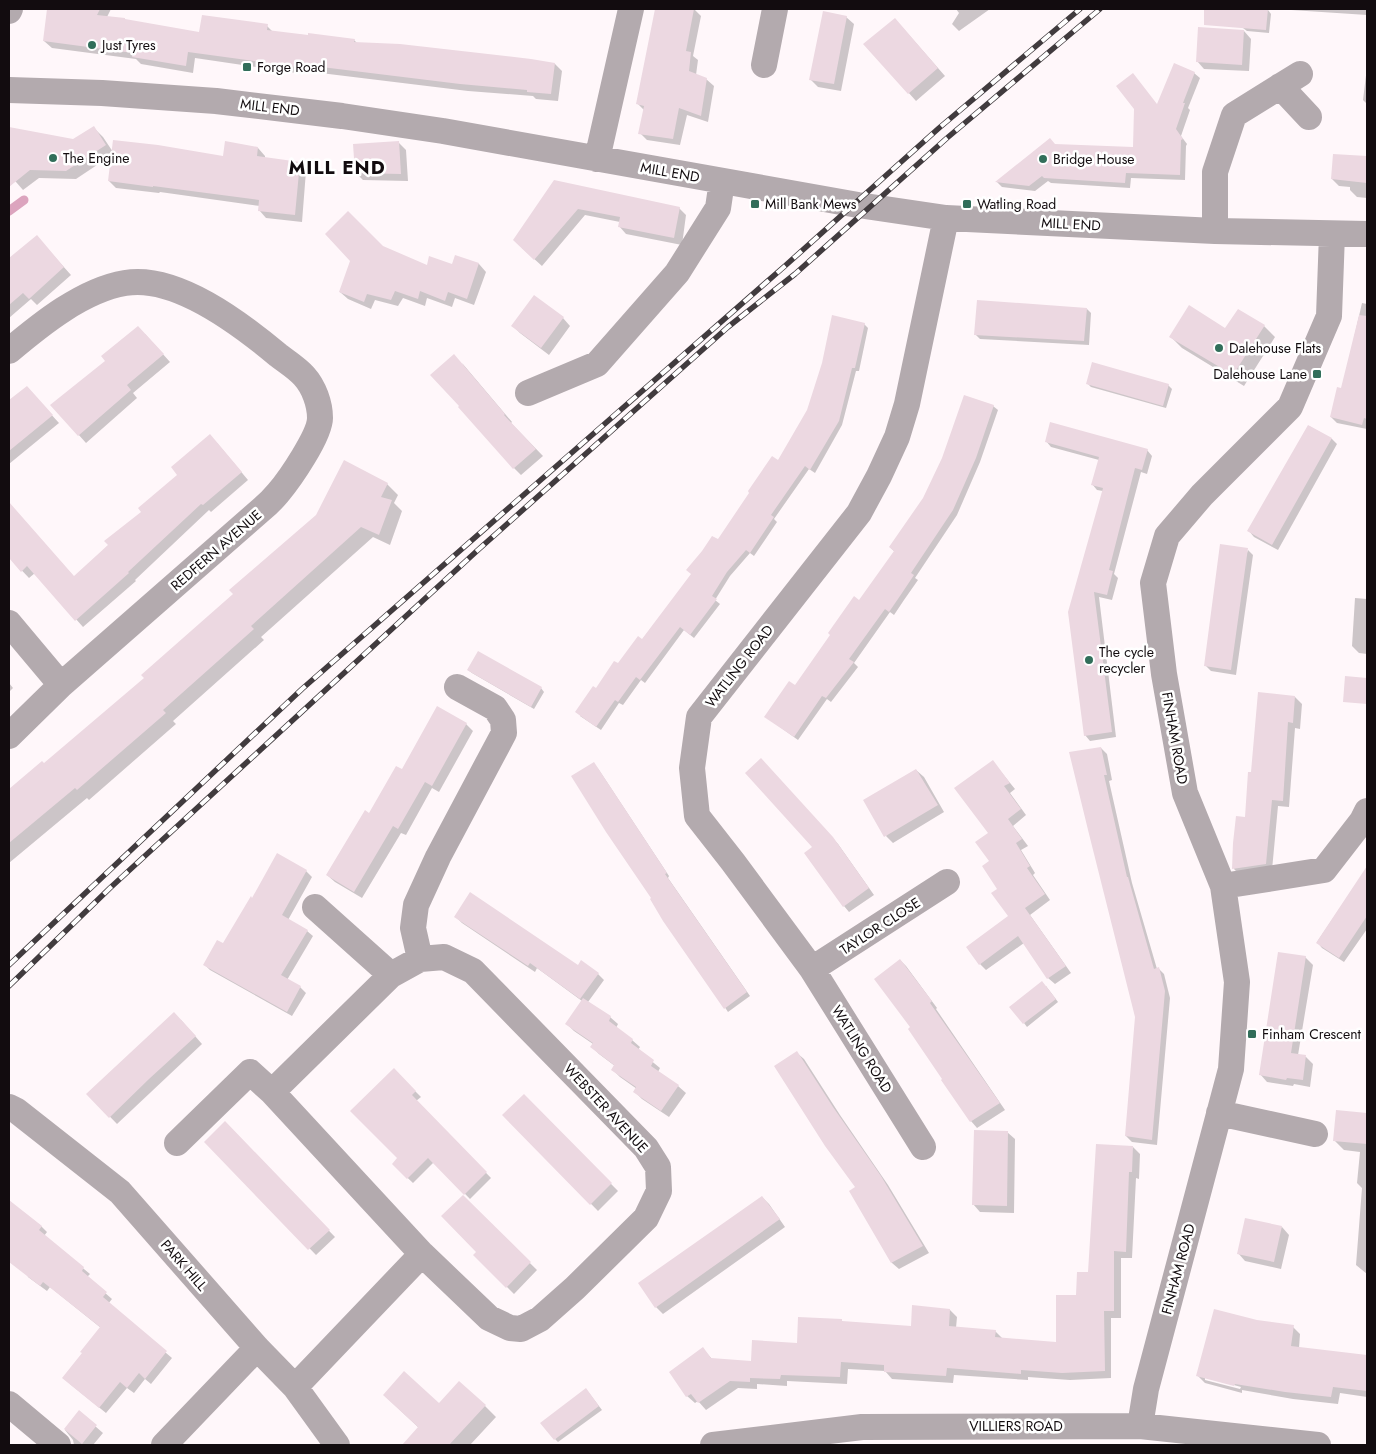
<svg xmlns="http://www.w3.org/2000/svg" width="1376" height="1454" viewBox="0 0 1376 1454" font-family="Jost,sans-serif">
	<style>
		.shadow { fill: #0003; fill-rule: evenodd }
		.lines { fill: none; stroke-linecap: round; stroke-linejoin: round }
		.stream { stroke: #dca4be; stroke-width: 9 }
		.building { fill: #ecd8e1 }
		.minor { stroke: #b3aaae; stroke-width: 26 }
		.rail-casing { stroke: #413b3e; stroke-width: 5.5 }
		.rail { stroke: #fff; stroke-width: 4; stroke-dasharray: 11; stroke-linecap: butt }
		.poi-dot { fill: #316e5a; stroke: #fff; stroke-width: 2 }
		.labels { text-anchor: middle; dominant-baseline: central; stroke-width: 5; stroke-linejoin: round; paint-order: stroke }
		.poi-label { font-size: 14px; fill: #120c0f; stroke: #fff; text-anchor: start }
		.street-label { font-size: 14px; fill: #120c0f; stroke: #fff }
		.district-label { font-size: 19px; font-weight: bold; letter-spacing: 1px; fill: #120c0f; stroke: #fff }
	</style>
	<rect width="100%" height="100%" fill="#fff7fa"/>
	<path class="shadow" d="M 48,9 L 111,9 L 107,17 L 200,34 L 267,26 L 273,32 L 354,40 L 358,44 L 555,64 L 562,71 L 558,101 L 536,99 L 533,96 L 468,91 L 304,71 L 304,74 L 195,58 L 193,73 L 141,64 L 136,59 L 52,48 L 44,41 Z
		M 656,9 L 694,9 L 701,16 L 693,56 L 698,60 L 696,75 L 706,79 L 714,86 L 708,122 L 687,115 L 680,145 L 647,140 L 640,133 L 644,110 L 637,103 Z
		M 956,9 L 990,9 L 959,31 L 952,24 L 959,13 Z
		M 1245,9 L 1268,10 L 1271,14 L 1269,33 L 1247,31 L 1243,28 Z
		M 1276,9 L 1367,9 L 1367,15 Z
		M 846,17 L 854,24 L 841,91 L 818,87 L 810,79 Z
		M 902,27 L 945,76 L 916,101 L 865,44 Z
		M 1244,31 L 1251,39 L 1249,71 L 1204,69 L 1197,61 Z
		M 1367,67 L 1367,104 L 1363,100 Z
		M 1194,73 L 1200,78 L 1188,108 L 1190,110 L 1181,136 L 1187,144 L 1186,146 L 1185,180 L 1131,178 L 1130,188 L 1051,183 L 1048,181 L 1035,191 L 1002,187 L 997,182 L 1055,145 L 1135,149 L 1158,106 Z
		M 9,128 L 73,140 L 94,128 L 103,137 L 113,152 L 224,157 L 258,148 L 265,156 L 265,158 L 299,163 L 306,171 L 302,222 L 266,218 L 259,210 L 260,206 L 160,192 L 159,193 L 116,188 L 109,181 L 112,155 L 76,179 L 39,178 L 23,190 L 9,174 Z
		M 398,142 L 406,150 L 408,181 L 363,180 L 356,173 Z
		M 1334,155 L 1367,158 L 1367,198 L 1357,197 L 1350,190 L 1350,187 L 1339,186 L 1332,179 Z
		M 555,182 L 679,208 L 686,215 L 682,245 L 626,234 L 619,226 L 620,222 L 585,215 L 542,266 L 522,248 Z
		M 37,237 L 71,275 L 37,305 L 31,299 L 9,318 L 9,260 Z
		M 382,247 L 428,267 L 453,266 L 456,257 L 479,264 L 486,272 L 474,305 L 455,298 L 452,307 L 427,298 L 425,306 L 403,298 L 398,306 L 375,300 L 371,309 L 348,299 L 340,292 Z
		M 534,297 L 563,318 L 570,326 L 549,355 L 520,333 L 513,326 Z
		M 1362,303 L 1367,304 L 1367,429 L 1337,423 L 1331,417 L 1342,390 Z
		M 1087,309 L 1091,313 L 1089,345 L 980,339 L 975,334 Z
		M 864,324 L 868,328 L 859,371 L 856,371 L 842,425 L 815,473 L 809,469 L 774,519 L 777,522 L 754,556 L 750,553 L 730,576 L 715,600 L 720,604 L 694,638 L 684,630 L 645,683 L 641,680 L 623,705 L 619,703 L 601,730 L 580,716 L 596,689 L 642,640 L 778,461 Z
		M 1264,326 L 1275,337 L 1244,386 L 1182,348 L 1171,337 Z
		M 145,334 L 170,362 L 133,393 L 137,398 L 86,443 L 52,405 L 107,361 Z
		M 462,363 L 512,422 L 511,423 L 543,456 L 521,475 L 514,468 Z
		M 1088,384 L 1168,385 L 1172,389 L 1166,408 L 1091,387 Z
		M 27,388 L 59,423 L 9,464 L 9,402 Z
		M 993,406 L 998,410 L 980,462 L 957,515 L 915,578 L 918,580 L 904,600 L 894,615 L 890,612 L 854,663 L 858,667 L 831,702 L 827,699 L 798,740 L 766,717 L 795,686 L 860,602 L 895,552 L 890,547 L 924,499 L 943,459 Z
		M 1309,426 L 1332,439 L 1337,444 L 1278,550 L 1254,537 L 1249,531 Z
		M 1046,441 L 1147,450 L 1152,456 L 1147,474 L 1141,472 L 1114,574 L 1118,578 L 1112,600 L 1099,597 L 1116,737 L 1090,741 L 1085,735 L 1069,612 L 1103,491 L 1097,490 L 1092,484 L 1099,460 L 1051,447 Z
		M 217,443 L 248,480 L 211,512 L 209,510 L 135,580 L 136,581 L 83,627 L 35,573 L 29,578 L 9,557 L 9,514 L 14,510 L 75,578 L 142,512 L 179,475 Z
		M 387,484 L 398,495 L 394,503 L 402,511 L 390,545 L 373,537 L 261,637 L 264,640 L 173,721 L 176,724 L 89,800 L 87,798 L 9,863 L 9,791 L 42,763 L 44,765 L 146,678 L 235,594 Z
		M 1248,550 L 1253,555 L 1236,675 L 1211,671 L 1206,666 Z
		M 1355,598 L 1367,599 L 1367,654 L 1359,653 L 1352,646 Z
		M 468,670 L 541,688 L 544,692 L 534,709 L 472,673 Z
		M 9,683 L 13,688 L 9,692 Z
		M 1259,694 L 1295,697 L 1302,704 L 1300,729 L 1295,728 L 1289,807 L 1278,806 L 1272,870 L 1240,875 L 1234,869 L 1247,818 L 1252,774 Z
		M 466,724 L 473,731 L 439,792 L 432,788 L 406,835 L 401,833 L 362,898 L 335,882 L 327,875 L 370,814 Z
		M 1101,748 L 1107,754 L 1112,780 L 1109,781 L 1132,883 L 1157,969 L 1159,969 L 1164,974 L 1170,998 L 1157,1145 L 1132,1142 L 1126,1136 L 1137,1017 L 1090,833 Z
		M 993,762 L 1015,789 L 1010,793 L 1026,815 L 1013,826 L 1028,846 L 1021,850 L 1035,873 L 1033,875 L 1050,900 L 1030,915 L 1071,973 L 1055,984 L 1048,978 L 1024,943 L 986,970 L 980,964 L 1009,917 L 999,890 L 991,861 L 990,833 Z
		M 767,766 L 838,844 L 874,895 L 849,912 L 844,906 L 814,848 Z
		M 597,767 L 669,876 L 668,878 L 750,996 L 728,1012 L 653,899 Z
		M 916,770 L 924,777 L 944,812 L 893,843 L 886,836 Z
		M 278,855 L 306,871 L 312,877 L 288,920 L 307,931 L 313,936 L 287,980 L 300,987 L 306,993 L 292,1016 L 210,970 L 205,965 L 224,944 L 253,899 Z
		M 1367,868 L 1367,929 L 1344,962 L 1322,948 L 1317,942 Z
		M 456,917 L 598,974 L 604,980 L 588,1002 L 610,1017 L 618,1024 L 616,1028 L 632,1040 L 640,1047 L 638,1050 L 660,1068 L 658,1072 L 678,1086 L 686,1093 L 669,1117 L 642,1099 L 635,1092 L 637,1089 L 620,1077 L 613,1070 L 615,1066 L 599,1054 L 592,1047 L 593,1044 L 574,1031 L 567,1024 L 582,1001 L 537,968 L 535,972 L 462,923 Z
		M 1305,957 L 1313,965 L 1298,1055 L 1306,1057 L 1313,1064 L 1310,1087 L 1294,1084 L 1293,1086 L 1267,1082 L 1260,1074 Z
		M 900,960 L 906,966 L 937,1008 L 936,1009 L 1005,1110 L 977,1128 L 971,1121 L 942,1080 L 944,1079 L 912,1028 Z
		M 1046,986 L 1058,1002 L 1027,1027 L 1024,1023 Z
		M 181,1020 L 202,1044 L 117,1124 L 88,1094 Z
		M 797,1053 L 804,1059 L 840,1115 L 888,1185 L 929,1253 L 899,1269 L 892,1263 L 851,1191 L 857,1188 Z
		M 394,1070 L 421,1097 L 416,1101 L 491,1178 L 470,1199 L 434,1162 L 413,1183 L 393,1164 L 399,1158 Z
		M 524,1096 L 618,1191 L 598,1211 L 504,1115 Z
		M 1337,1111 L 1367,1114 L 1367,1274 L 1356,1265 L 1362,1188 L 1357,1183 L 1360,1152 L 1344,1150 L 1335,1141 Z
		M 225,1123 L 335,1237 L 316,1255 L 206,1142 Z
		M 1007,1132 L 1015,1139 L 1014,1213 L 980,1212 L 973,1204 Z
		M 1133,1147 L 1140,1154 L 1139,1179 L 1136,1178 L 1132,1258 L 1121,1258 L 1121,1318 L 1111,1318 L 1111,1378 L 1070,1380 L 1028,1377 L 1028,1380 L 954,1375 L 953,1383 L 892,1379 L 885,1371 L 848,1369 L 847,1384 L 787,1381 L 787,1386 L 757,1384 L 757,1389 L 738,1388 L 706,1410 L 698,1401 L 695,1403 L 687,1396 L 670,1372 L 703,1349 L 713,1360 L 752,1362 L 798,1344 L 842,1321 L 844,1323 L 913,1327 L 950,1310 L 957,1317 L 956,1328 L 995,1331 L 1003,1339 L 1058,1343 L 1078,1296 L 1090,1273 Z
		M 463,1197 L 537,1270 L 514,1294 L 475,1255 L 478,1252 Z
		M 762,1197 L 769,1204 L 785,1227 L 663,1314 L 656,1307 Z
		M 9,1201 L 41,1226 L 47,1232 L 44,1236 L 90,1274 L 87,1277 L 112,1299 L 108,1304 L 172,1358 L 151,1384 L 145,1379 L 134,1393 L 127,1388 L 106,1413 L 70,1384 L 101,1328 L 50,1287 L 47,1291 L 28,1277 L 25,1268 L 9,1256 Z
		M 1282,1227 L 1289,1235 L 1281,1269 L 1245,1261 L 1238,1253 Z
		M 1293,1327 L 1300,1334 L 1299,1348 L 1367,1356 L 1367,1397 L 1340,1393 L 1338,1404 L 1293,1399 L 1242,1390 L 1242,1393 L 1205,1383 L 1198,1376 ZM 1205,1377 L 1241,1387 L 1240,1389 L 1205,1380 Z
		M 589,1393 L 602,1410 L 558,1442 L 555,1439 Z
		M 384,1395 L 439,1405 L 485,1406 L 496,1417 L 470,1445 L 404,1445 L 419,1428 Z
		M 79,1412 L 103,1433 L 93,1445 L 74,1445 L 73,1440 L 65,1430 Z"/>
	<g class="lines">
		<path class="stream" d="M 9,211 L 24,200"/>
	</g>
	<path class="building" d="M 47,9 L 100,9 L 97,15 L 125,18 L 125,19 L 199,32 L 202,15 L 268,24 L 267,30 L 308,35 L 308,33 L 355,39 L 354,42 L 400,44 L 531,59 L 555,63 L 551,94 L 527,92 L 527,90 L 460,84 L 297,64 L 297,67 L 188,52 L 186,66 L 132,57 L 133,53 L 43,41 Z
		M 655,9 L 694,9 L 686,51 L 691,52 L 689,71 L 707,78 L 701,116 L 679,108 L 673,139 L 638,134 L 644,106 L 636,104 Z
		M 1204,9 L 1268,9 L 1266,30 L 1204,25 Z
		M 823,11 L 847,16 L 834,84 L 809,80 Z
		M 895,18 L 938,68 L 908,94 L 863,44 Z
		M 1198,27 L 1244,30 L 1242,65 L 1196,62 Z
		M 1174,63 L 1195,72 L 1183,103 L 1185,103 L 1176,129 L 1183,139 L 1181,140 L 1180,175 L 1126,173 L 1125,183 L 1044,178 L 1042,176 L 1029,186 L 995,182 L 1050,138 L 1055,144 L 1133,147 L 1134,109 L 1116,86 L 1133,73 L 1157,104 Z
		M 94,126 L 106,145 L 66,171 L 30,170 L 9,187 L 9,127 L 73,139 Z
		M 113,140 L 158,145 L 223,156 L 225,141 L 258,147 L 257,156 L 300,162 L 295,215 L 258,211 L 259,200 L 153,186 L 153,187 L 108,181 Z
		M 399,141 L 401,174 L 355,173 L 353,144 Z
		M 1333,154 L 1367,156 L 1367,183 L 1331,179 Z
		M 554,180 L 680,207 L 674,238 L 618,227 L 620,217 L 578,209 L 534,260 L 513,240 Z
		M 348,211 L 383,246 L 427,265 L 429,256 L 452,264 L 455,255 L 479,263 L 467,299 L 448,292 L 445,301 L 420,291 L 418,299 L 395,291 L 391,300 L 367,294 L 364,302 L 339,292 L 350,261 L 325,234 Z
		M 37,235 L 64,267 L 29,299 L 23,293 L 9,305 L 9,258 Z
		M 534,295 L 564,317 L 541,348 L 511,326 Z
		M 977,300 L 1087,308 L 1084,341 L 974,335 Z
		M 1189,305 L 1225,328 L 1238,309 L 1265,325 L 1233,375 L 1169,337 Z
		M 832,315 L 865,323 L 855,368 L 852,368 L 839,421 L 810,470 L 805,466 L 771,515 L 774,517 L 750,553 L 746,550 L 727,572 L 712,596 L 717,599 L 690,635 L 680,627 L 640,680 L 636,677 L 618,702 L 615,700 L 596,727 L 575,712 L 593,686 L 596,688 L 614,661 L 618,663 L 638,636 L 642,639 L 691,574 L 686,570 L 702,551 L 712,536 L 718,539 L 749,493 L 748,491 L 772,456 L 778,460 L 807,410 L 822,363 Z
		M 1359,315 L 1367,316 L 1367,419 L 1364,418 L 1362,425 L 1330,417 L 1337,387 L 1341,388 Z
		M 138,326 L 164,354 L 127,385 L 131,390 L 78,436 L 50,405 L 105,361 L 101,356 Z
		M 454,354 L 505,414 L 504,415 L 536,449 L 513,469 L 458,407 L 459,406 L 430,375 Z
		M 1092,362 L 1169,384 L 1163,406 L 1086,384 Z
		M 27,386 L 53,415 L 9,451 L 9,400 Z
		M 964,395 L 994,405 L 976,458 L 953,510 L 911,573 L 914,575 L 900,596 L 889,612 L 885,609 L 849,659 L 854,662 L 826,698 L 822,696 L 794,737 L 764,717 L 789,681 L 795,685 L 830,635 L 828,633 L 854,596 L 859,600 L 894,551 L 889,547 L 923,498 L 942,458 Z
		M 1050,422 L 1148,449 L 1142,470 L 1135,468 L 1109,570 L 1113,571 L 1107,595 L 1094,592 L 1112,732 L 1084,736 L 1068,612 L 1103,488 L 1091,485 L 1099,457 L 1045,442 Z
		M 1308,425 L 1332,438 L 1272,545 L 1247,531 Z
		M 210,434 L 242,472 L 203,505 L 201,504 L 128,572 L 129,573 L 75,621 L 27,566 L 21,572 L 9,558 L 9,502 L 74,576 L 108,545 L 104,541 L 141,512 L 138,508 L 177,475 L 171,467 Z
		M 344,460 L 388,483 L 381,497 L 392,500 L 379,535 L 361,527 L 251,626 L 254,629 L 163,710 L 166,713 L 77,790 L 75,788 L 9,843 L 9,789 L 42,761 L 44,763 L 144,678 L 141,675 L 233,594 L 229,590 L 316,515 Z
		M 1220,544 L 1248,548 L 1231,670 L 1204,666 Z
		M 478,651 L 542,687 L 531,707 L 467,670 Z
		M 1345,676 L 1367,678 L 1367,704 L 1343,702 Z
		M 1258,692 L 1295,696 L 1293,723 L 1288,722 L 1283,801 L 1272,800 L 1266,864 L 1232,869 L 1233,843 L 1236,816 L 1245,817 L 1248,772 L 1251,772 Z
		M 437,706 L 467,723 L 432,786 L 425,782 L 398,829 L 393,826 L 354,892 L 326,875 L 365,810 L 369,813 L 396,766 L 402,769 Z
		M 1101,747 L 1107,775 L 1104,775 L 1127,877 L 1128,877 L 1154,969 L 1159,967 L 1165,991 L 1152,1140 L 1125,1136 L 1135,1017 L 1089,834 L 1069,752 Z
		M 761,758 L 833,837 L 869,888 L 843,907 L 804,853 L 812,847 L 745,773 Z
		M 993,760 L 1010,783 L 1004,786 L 1021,809 L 1008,819 L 1022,839 L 1016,843 L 1030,866 L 1027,868 L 1045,894 L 1025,908 L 1066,966 L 1047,979 L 1018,936 L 979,965 L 966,947 L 1008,916 L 991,893 L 997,889 L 982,866 L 989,861 L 975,842 L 988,833 L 954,788 Z
		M 594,762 L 667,873 L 665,874 L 747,992 L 724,1009 L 663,921 L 650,899 L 651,898 L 606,832 L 571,776 Z
		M 916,769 L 938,805 L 884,837 L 863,800 Z
		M 277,853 L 307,870 L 282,915 L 308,930 L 281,975 L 301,986 L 287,1012 L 203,965 L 217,940 L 223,943 L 251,896 L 252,898 Z
		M 1367,866 L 1367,916 L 1339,958 L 1316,943 Z
		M 470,892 L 578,965 L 581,960 L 599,973 L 580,999 L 530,963 L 528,966 L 454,917 Z
		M 1278,952 L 1306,956 L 1291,1053 L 1306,1055 L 1303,1080 L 1287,1078 L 1286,1080 L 1259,1075 Z
		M 900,959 L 932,1001 L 930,1003 L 1000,1103 L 970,1122 L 941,1080 L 942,1079 L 908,1029 L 910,1027 L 874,979 Z
		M 1042,981 L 1056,999 L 1023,1024 L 1009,1007 Z
		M 583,998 L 611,1016 L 609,1021 L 633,1039 L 631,1043 L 654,1060 L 651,1066 L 679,1085 L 661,1111 L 633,1092 L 636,1087 L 611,1070 L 614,1065 L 590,1047 L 593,1043 L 565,1024 Z
		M 174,1012 L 196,1036 L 149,1079 L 109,1118 L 86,1094 Z
		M 797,1051 L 833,1107 L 881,1176 L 923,1246 L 891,1263 L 849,1191 L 855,1187 L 825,1146 L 774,1066 Z
		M 394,1068 L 416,1091 L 412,1095 L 487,1172 L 464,1195 L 428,1158 L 407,1179 L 392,1164 L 397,1158 L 350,1111 Z
		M 524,1094 L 612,1183 L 590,1205 L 502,1115 Z
		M 1336,1110 L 1367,1113 L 1367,1144 L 1333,1141 Z
		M 225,1121 L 330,1230 L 308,1250 L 204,1142 Z
		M 974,1130 L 1008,1131 L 1007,1206 L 972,1205 Z
		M 1096,1144 L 1133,1146 L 1132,1172 L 1129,1172 L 1126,1252 L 1114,1251 L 1114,1311 L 1104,1311 L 1105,1371 L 1062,1373 L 1021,1370 L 1021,1374 L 947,1368 L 946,1376 L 884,1372 L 884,1365 L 841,1362 L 840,1377 L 781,1375 L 780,1379 L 750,1378 L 750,1382 L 730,1381 L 698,1403 L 691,1394 L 686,1397 L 669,1372 L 703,1347 L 711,1358 L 751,1361 L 752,1340 L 797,1343 L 798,1317 L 842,1319 L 842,1321 L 911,1326 L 912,1305 L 950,1309 L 949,1326 L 996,1330 L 995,1337 L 1056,1342 L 1056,1295 L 1076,1295 L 1077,1272 L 1088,1272 Z
		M 463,1195 L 531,1262 L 506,1288 L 473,1255 L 476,1252 L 441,1216 Z
		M 762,1196 L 780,1219 L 655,1308 L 638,1283 Z
		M 9,1200 L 42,1226 L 39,1230 L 84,1267 L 82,1271 L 107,1292 L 103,1297 L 167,1351 L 145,1379 L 139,1373 L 127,1388 L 120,1382 L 99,1408 L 62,1378 L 82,1353 L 80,1352 L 100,1327 L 43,1282 L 40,1286 L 9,1262 Z
		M 1245,1218 L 1282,1226 L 1274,1262 L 1237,1254 Z
		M 1214,1309 L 1257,1320 L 1294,1325 L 1291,1346 L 1367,1355 L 1367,1391 L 1333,1387 L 1331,1397 L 1285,1392 L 1235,1384 L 1234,1386 L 1196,1376 Z
		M 404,1371 L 439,1403 L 459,1381 L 486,1405 L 449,1445 L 402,1445 L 418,1427 L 383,1395 Z
		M 586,1388 L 599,1406 L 554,1440 L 540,1423 Z
		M 79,1410 L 97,1425 L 82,1444 L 64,1429 Z"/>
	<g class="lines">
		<path class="minor" d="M 9,11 L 10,9
			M 764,65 L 775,9
			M 1280,86 L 1309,117
			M 9,90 L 102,93 L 216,101 L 342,116 L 443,131 L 858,205 L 946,218 L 1215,231 L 1367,234
			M 597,159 L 631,9
			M 1215,231 L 1215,172 L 1234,115 L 1300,74
			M 9,351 C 41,324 83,290 125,283 C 176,274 241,324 278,355 C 287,362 297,368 304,376 C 314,387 320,404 320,418 C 320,435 290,479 278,493 C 273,499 268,504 262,509 L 61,685 L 9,736
			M 528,393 L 597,364 L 677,273 L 718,208 L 722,181
			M 9,623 L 61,685
			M 1223,886 L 1324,870 L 1362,821 L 1367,811
			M 315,907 L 391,975
			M 420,959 L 413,928 L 416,905 L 438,857 L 504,733 L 503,720 L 495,708 L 457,687
			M 812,969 L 947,882
			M 9,1107 L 17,1111 L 120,1192 L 257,1348 L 295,1387 L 337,1445
			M 1219,1113 L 1315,1134
			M 177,1143 L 250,1072 L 272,1092
			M 923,1147 L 812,969 L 733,862 L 697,816 L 692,768 L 699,717 L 859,513 L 879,476 L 897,437 L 907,404 L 946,218
			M 295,1387 L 422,1254 L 272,1092 L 391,975 L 420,959 L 444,957 L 473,971 L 646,1148 L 658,1167 L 659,1191 L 646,1218 L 575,1288 L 540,1319 L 521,1329 L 510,1328 L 489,1318 L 422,1254
			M 9,1404 L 58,1445
			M 1140,1426 L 1146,1389 L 1231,1069 L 1237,982 L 1223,886 L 1185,793 L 1164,674 L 1153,583 L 1167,536 L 1202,495 L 1290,407 L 1329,316 L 1332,234
			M 164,1445 L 257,1348
			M 713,1445 L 862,1427 L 1140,1426 L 1318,1445"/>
		<defs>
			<path id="rail" d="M 9,965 L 302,689 L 786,265 L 939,128 L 1080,9
				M 9,986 L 110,888 L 479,549 L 728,327 L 795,274 L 947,138 L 1100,9"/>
		</defs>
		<use href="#rail" class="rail-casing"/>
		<use href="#rail" class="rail"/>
	</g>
	<g class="poi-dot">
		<circle cx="92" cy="45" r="5"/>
		<rect x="242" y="62" width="10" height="10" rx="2.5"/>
		<circle cx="53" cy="158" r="5"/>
		<circle cx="1043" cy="159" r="5"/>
		<rect x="750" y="199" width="10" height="10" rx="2.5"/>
		<rect x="962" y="199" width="10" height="10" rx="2.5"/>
		<circle cx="1219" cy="348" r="5"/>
		<rect x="1312" y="369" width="10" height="10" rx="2.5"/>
		<circle cx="1089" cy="660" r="5"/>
		<rect x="1247" y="1029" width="10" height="10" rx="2.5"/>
	</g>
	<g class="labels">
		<g class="poi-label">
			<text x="102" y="45">Just Tyres</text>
			<text x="257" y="67">Forge Road</text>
			<text x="63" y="158">The Engine</text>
			<text x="1053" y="159">Bridge House</text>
			<text x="765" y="204">Mill Bank Mews</text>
			<text x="977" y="204">Watling Road</text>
			<text x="1229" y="348">Dalehouse Flats</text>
			<text x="1307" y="374" text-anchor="end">Dalehouse Lane</text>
			<text x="1099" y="652">The cycle<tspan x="1099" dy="16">recycler</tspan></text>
			<text x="1262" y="1034">Finham Crescent</text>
		</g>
		<g class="street-label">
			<text transform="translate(270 107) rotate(7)">MILL END</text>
			<text transform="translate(670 172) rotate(10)">MILL END</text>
			<text transform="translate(1071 224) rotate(3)">MILL END</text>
			<text transform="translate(216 550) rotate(-41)">REDFERN AVENUE</text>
			<text transform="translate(739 666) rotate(-52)">WATLING ROAD</text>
			<text transform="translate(1175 738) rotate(80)">FINHAM ROAD</text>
			<text transform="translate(880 926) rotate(-33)">TAYLOR CLOSE</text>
			<text transform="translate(862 1049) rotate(58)">WATLING ROAD</text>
			<text transform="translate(606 1108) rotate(47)">WEBSTER AVENUE</text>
			<text transform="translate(184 1265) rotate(49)">PARK HILL</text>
			<text transform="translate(1178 1269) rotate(-75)">FINHAM ROAD</text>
			<text x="1016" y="1426">VILLIERS ROAD</text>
		</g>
		<g class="district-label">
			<text x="337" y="167">MILL END</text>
		</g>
	</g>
	<rect width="1376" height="1454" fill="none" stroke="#120c0f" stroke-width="20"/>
</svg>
